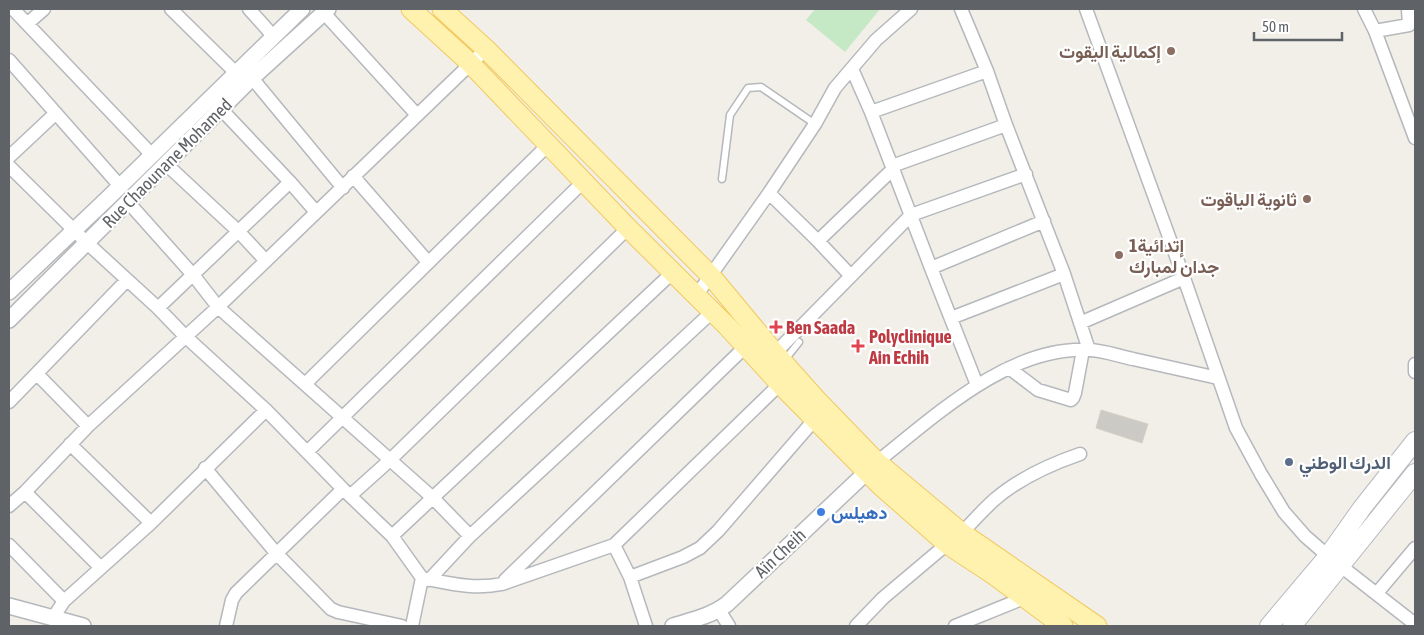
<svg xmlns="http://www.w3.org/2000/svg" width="1424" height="635" viewBox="0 0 1424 635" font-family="'Asap Condensed',Vazirmatn,sans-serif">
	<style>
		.green { fill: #c5e8c5 }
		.building { fill: #cccac5; stroke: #d6d1c6 }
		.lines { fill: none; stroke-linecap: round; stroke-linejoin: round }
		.service-casing { stroke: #b5b8bc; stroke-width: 9 }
		.minor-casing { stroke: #b5b8bc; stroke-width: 15 }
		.tertiary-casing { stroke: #b5b8bc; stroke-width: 18 }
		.secondary-casing { stroke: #b6babf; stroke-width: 20 }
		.primary-casing { stroke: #f2c960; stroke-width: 21 }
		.service { stroke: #fff; stroke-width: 6 }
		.minor { stroke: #fff; stroke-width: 12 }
		.tertiary { stroke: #fff; stroke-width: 15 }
		.secondary { stroke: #fff; stroke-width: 18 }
		.primary { stroke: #fff2af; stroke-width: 19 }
		.education-dot { fill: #8d6e63; stroke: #fff; stroke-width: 2 }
		.health-dot { fill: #e0444e; stroke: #fff; stroke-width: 2 }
		.service-dot { fill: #5c6f8a; stroke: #fff; stroke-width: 2 }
		.shop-dot { fill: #3f7fe0; stroke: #fff; stroke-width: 2 }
		.labels { text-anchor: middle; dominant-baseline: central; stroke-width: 4.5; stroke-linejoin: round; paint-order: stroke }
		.education-label { font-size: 18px; font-weight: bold; fill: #785e54; stroke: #fff; text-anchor: end }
		.street-label { font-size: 18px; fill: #5f6368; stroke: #fff }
		.health-label { font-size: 18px; font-weight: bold; fill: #be3a42; stroke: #fff; text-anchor: start }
		.service-label { font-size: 18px; font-weight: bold; fill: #4e5e75; stroke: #fff; text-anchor: start }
		.shop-label { font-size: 18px; font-weight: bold; fill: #366cbe; stroke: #fff; text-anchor: start }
	</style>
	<rect width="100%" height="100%" fill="#f1efe8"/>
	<path class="green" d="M 815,9 L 880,9 L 845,52 L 806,20 Z"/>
	<path class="building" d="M 1101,410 L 1148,424 L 1142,443 L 1096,428 Z"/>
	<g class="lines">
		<defs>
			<path id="service" d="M 722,179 L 730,115 L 748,88 L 761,87 L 815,124
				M 784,361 L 799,342"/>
			<path id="minor" d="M 13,9 L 152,155
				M 171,9 L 236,73
				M 249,9 L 274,37
				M 961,9 L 987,71 L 1006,125 L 1064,274 L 1089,350
				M 1086,9 L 1184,278 L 1236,428 L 1261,474 L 1284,512 L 1305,536 L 1328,556 L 1415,624
				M 1364,9 L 1375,31 L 1415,138
				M 324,13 L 417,115
				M 28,23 L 44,9
				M 1375,31 L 1409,25 L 1408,9
				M 9,60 L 120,186
				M 852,69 L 871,112 L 931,268 L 977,385
				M 252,78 L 343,188
				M 221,109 L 290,182 L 316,212
				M 871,112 L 987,71
				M 9,157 L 56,113
				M 166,164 L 239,232 L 266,261
				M 9,166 L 86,242 L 158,308 L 185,336 L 266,410 L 343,489 L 392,536 L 422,578 L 412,626
				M 892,166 L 1006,125
				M 353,176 L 428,262
				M 769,193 L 818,241 L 851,276 L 775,353
				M 128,202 L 194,276 L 218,307 L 433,498 L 470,536
				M 818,241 L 893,169
				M 931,268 L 1044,221
				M 851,276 L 911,215 L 1026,174
				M 696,296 L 769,193 L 815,124 L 835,88 L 876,40 L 911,9
				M 158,308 L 290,182
				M 951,318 L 1064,274
				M 1080,323 L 1184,278
				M 1415,364 L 1415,372
				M 1009,368 L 1038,390 L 1071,400 L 1073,398 L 1075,393 L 1083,350
				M 37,374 L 88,426
				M 305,384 L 549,144
				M 9,402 L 127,280
				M 70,444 L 151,523
				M 307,452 L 583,182
				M 877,462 C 935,416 1009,346 1088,350 C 1103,350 1118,356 1133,359 C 1161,365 1190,372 1218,378
				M 205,468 L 276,553 L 331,609 L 338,612 L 402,626
				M 25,492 L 101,568
				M 351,495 L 390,460 L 628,228
				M 9,506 L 25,492 L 88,426 L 218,307 L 486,49
				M 962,533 C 972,522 983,510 994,500 C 1018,479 1051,464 1080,454
				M 392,536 L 672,273
				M 9,545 L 64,601
				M 614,545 L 630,577 L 646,626
				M 630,577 L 683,557 L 700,548 L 718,531 L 815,419
				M 422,578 C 449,583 474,590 502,584 L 614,545 L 780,384
				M 429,580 L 470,536 L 712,312
				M 505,580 L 745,347
				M 1377,593 L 1415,548
				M 719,610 L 729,626
				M 53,618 L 64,601 L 151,523 L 266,410
				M 226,626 L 232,600 L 236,593 L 343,489
				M 856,626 L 883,598 L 947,544
				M 955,626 L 1024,598"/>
			<path id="tertiary" d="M 9,292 L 107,199 L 302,9
				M 9,320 L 252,78 L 328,9
				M 9,606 L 83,626
				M 673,626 C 692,620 711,616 727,604 L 874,465"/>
			<path id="secondary" d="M 1269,626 L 1328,556 L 1362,508 L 1415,441
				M 1292,626 L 1415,473"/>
			<path id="primary" d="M 411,9 L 470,63 L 628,228 L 727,326 L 780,384 L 881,486 L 947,544 L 994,575 L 1063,626
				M 442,9 L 486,49 L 711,276 L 775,353 L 816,399 L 877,462 L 962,533 L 1097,626"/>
		</defs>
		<use href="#service" class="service-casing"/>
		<use href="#minor" class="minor-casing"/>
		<use href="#tertiary" class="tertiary-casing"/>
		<use href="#secondary" class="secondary-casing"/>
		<use href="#primary" class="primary-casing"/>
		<use href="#service" class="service"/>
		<use href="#minor" class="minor"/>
		<use href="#tertiary" class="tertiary"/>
		<use href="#secondary" class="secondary"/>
		<use href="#primary" class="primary"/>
	</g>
	<g class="education-dot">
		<circle cx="1171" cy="51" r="5"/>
		<circle cx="1307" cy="199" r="5"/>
		<circle cx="1119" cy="255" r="5"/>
	</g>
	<g class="health-dot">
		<path d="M773.5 319.5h5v5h5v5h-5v5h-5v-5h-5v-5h5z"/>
		<path d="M855.5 338.5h5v5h5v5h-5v5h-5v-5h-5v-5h5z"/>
	</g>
	<circle class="service-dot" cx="1289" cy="462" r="5"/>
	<circle class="shop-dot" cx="821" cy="512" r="5"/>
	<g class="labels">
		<g class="education-label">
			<text x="1161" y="51">إكمالية اليقوت</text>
			<text x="1297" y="199">ثانوية الياقوت</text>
			<text x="1129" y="245" text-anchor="start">1إتدائية<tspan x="1129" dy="21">جدان لمبارك</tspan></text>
		</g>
		<g class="street-label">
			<text transform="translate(167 163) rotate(-45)">Rue Chaounane Mohamed</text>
			<text transform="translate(780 553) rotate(-43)">Aïn Cheih</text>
		</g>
		<g class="health-label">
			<text x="786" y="327">Ben Saada</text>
			<text x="869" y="336">Polyclinique<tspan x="869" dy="21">Ain Echih</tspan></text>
		</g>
		<g class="service-label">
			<text x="1299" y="462">الدرك الوطني</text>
		</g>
		<g class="shop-label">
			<text x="831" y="512">دهيلس</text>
		</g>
	</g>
	<rect width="1424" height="635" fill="none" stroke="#5f6368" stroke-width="20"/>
	<path d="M1254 32v8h88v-8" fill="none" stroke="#5f6368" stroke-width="2.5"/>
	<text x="1262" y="32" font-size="15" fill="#5f6368" stroke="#ffffff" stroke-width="4" paint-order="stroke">50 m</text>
</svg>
